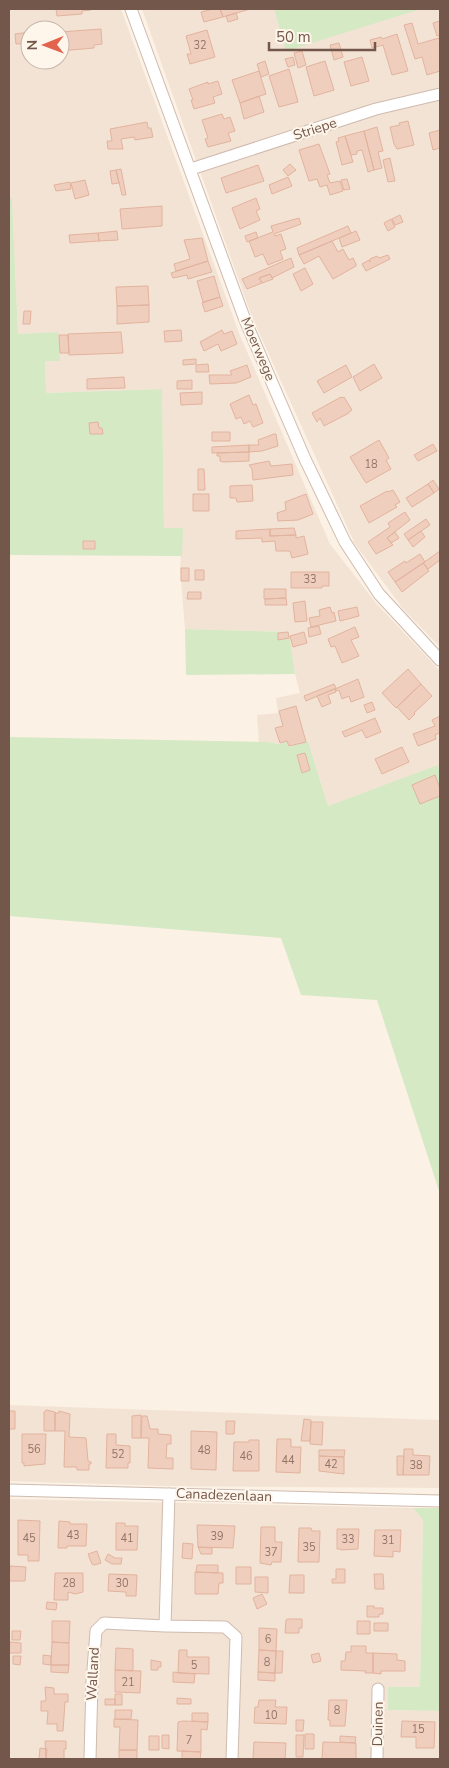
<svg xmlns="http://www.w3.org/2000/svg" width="449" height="1768" viewBox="0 0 449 1768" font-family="'Nunito Sans',sans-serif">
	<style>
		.residential { fill: #f3e3d4; fill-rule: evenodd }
		.green { fill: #d5e9c4 }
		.building { fill: #f0cebd; stroke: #e2b39e }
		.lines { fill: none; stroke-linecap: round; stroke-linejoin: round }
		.street-casing { stroke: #cfbbaf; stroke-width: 13 }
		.street { stroke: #fff; stroke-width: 11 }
		.labels { text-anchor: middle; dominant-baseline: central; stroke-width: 4; stroke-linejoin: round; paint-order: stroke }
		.number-label { font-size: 11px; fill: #937568 }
		.street-label { font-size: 14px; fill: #74574b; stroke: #fef6eb }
	</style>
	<rect width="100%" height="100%" fill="#fcf1e5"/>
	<path class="residential" d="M 9,9 L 121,9 L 239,333 L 330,544 L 376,603 L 440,671 L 440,773 L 438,766 L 328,806 L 308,741 L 288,747 L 286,742 L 280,744 L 259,742 L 257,715 L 278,713 L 276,698 L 300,693 L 295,674 L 289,632 L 185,629 L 180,568 L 183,528 L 164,528 L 162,389 L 46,393 L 45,361 L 58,332 L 18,334 L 12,199 L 9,199 ZM 30,30 L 60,30 L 60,60 L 30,60 Z
		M 142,9 L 274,9 L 286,50 L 421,9 L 440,9 L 440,647 L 404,610 L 355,544 L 252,317 Z
		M 9,1405 L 440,1420 L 440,1488 L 166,1486 L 9,1481 Z
		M 9,1499 L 413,1508 L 423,1519 L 420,1687 L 388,1710 L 440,1711 L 440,1759 L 9,1759 Z"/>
	<path class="green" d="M 274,9 L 421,9 L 286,51 Z
		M 12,198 L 18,334 L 58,332 L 60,361 L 45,361 L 46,393 L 162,389 L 164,528 L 183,528 L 182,556 L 9,555 L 9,199 Z
		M 185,629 L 289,632 L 295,674 L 186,675 Z
		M 9,737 L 266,742 L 279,744 L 287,742 L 289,747 L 308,741 L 328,806 L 438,765 L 440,773 L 440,1194 L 377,1000 L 301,995 L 281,938 L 9,916 Z
		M 413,1508 L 440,1508 L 440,1711 L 388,1710 L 388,1687 L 420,1687 L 423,1520 Z"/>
	<path class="building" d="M 56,9 L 91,9 L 91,10 L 82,11 L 82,14 L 57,16 Z
		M 213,9 L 220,9 L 223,17 L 204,22 L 201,12 Z
		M 220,9 L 250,9 L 223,17 Z
		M 236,13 L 238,19 L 228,22 L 226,16 Z
		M 440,21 L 440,35 L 437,36 L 433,23 Z
		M 412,23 L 418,44 L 439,38 L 440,43 L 440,71 L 427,75 L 422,57 L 415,59 L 404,25 Z
		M 101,29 L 102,44 L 94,45 L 94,48 L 60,51 L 60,32 Z
		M 207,30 L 215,57 L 190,64 L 187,54 L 191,54 L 186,36 Z
		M 30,32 L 30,43 L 16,44 L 15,34 Z
		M 397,34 L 408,71 L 392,75 L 383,45 L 372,48 L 370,40 L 381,37 L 382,39 Z
		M 339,43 L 343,57 L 334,60 L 330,45 Z
		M 302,51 L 306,65 L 298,68 L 294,53 Z
		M 293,57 L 295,65 L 288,67 L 285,59 Z
		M 362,57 L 369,81 L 351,86 L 344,62 Z
		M 265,61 L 269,74 L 261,77 L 257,64 Z
		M 325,61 L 334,90 L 314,96 L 306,67 Z
		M 289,69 L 298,102 L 279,107 L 269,76 Z
		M 259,71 L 266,94 L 240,103 L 232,80 Z
		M 218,81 L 222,94 L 213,97 L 215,103 L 194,109 L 191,100 L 193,100 L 189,89 L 208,82 L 208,84 Z
		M 259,96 L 264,112 L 244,119 L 240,103 Z
		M 222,114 L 224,119 L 230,117 L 235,131 L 228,133 L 231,141 L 208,147 L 205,139 L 208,138 L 202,120 Z
		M 408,121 L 414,145 L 397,149 L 394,144 L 390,127 L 400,125 L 399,123 Z
		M 147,122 L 148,128 L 151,128 L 153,137 L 135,140 L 134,137 L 121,139 L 123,149 L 108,149 L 107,141 L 112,141 L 110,129 Z
		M 377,127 L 383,151 L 378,152 L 382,168 L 374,170 L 364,131 Z
		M 440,130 L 440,148 L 433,150 L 429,133 Z
		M 364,131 L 374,170 L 368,172 L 362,150 L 357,151 L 357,154 L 351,155 L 345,136 Z
		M 345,136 L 353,162 L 342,165 L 336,142 L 339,141 L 338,138 Z
		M 319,144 L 330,174 L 327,175 L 330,183 L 340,181 L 343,191 L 330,195 L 327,185 L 320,187 L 317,179 L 309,181 L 299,150 Z
		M 390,158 L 395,181 L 388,182 L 383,160 Z
		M 290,164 L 296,170 L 288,176 L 283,170 Z
		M 258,165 L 264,181 L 226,193 L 221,178 Z
		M 121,169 L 126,195 L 122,195 L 116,170 Z
		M 116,170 L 119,183 L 112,184 L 110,171 Z
		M 288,177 L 292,186 L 272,194 L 269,185 Z
		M 347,179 L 350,189 L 344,190 L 341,180 Z
		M 85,180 L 89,195 L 75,199 L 71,183 Z
		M 70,182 L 71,189 L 56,191 L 54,185 Z
		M 256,198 L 260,209 L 256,211 L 260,220 L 240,229 L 232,208 Z
		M 162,206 L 162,226 L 122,229 L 120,209 Z
		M 400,215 L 403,222 L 395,225 L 392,219 Z
		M 299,218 L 301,224 L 274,234 L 275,236 L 281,234 L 286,249 L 280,251 L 283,259 L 268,265 L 263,254 L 255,257 L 249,241 L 273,232 L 271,226 Z
		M 391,219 L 395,227 L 388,231 L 384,223 Z
		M 348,226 L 351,233 L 299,255 L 297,248 Z
		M 117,231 L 118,240 L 99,241 L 98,233 Z
		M 356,231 L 360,240 L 342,247 L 339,238 Z
		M 256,232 L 258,238 L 247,242 L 245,236 Z
		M 98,233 L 99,241 L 70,243 L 69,235 Z
		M 202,238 L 208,261 L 176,271 L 174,264 L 190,259 L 184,240 Z
		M 332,241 L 338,252 L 343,249 L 349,260 L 353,258 L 356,264 L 356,266 L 333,279 L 319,256 L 304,264 L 299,255 Z
		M 388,255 L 390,259 L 366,271 L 362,264 L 369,260 L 370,262 L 370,259 L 377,256 L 379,258 Z
		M 291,258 L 294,267 L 272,278 L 270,274 L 259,278 L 262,283 L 247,289 L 242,279 Z
		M 208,261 L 212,272 L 188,279 L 187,275 L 173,278 L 171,273 Z
		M 305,268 L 313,284 L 301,291 L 293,274 Z
		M 270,274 L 273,279 L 262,283 L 259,278 Z
		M 214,276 L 220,297 L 203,302 L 197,281 Z
		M 148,286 L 149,305 L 117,306 L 116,287 Z
		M 220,297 L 223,306 L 205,312 L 202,303 Z
		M 149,305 L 149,322 L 117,324 L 117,306 Z
		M 24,311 L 31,311 L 30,324 L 23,324 Z
		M 181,330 L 182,341 L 165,342 L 164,331 Z
		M 222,330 L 224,334 L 232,331 L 237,344 L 221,351 L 218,344 L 204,351 L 200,342 Z
		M 121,332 L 123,353 L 69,355 L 68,334 Z
		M 59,335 L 68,335 L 69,353 L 60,353 Z
		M 196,359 L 196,364 L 183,365 L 183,360 Z
		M 208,364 L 209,372 L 196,372 L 196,365 Z
		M 374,364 L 382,378 L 360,391 L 353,377 Z
		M 247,365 L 251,377 L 236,383 L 210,384 L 209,375 L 232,375 L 230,371 Z
		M 346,365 L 352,377 L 324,393 L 317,381 Z
		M 124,377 L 125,388 L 87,389 L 87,379 Z
		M 192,380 L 192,389 L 177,389 L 177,381 Z
		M 202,392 L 202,404 L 181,405 L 180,393 Z
		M 249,395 L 253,405 L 256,404 L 263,423 L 253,427 L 250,421 L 244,424 L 241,417 L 236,419 L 230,404 Z
		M 341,397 L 342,398 L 344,397 L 352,410 L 349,412 L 349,413 L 324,426 L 320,418 L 317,422 L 312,413 Z
		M 98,422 L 99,428 L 102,428 L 103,434 L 90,434 L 89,423 Z
		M 212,432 L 230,432 L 230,441 L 212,441 Z
		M 274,434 L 276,434 L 278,446 L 262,451 L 249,452 L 249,445 L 259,445 L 258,440 Z
		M 379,440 L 389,458 L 386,460 L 391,469 L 366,483 L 350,457 Z
		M 433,444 L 437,451 L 418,461 L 414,455 Z
		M 249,445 L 249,452 L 212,453 L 212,447 Z
		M 249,452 L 249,461 L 223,462 L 220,461 L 220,456 L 217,456 L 217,453 Z
		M 269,461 L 271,466 L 292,464 L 293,475 L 253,480 L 252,469 L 249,465 Z
		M 198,469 L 204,469 L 205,490 L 198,490 Z
		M 433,480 L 439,489 L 434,493 L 428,484 Z
		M 428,484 L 434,493 L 412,507 L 406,498 Z
		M 252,485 L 253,501 L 237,502 L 236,498 L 230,498 L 230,486 Z
		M 393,490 L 400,502 L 395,505 L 397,507 L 369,523 L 360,506 L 387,491 L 388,492 Z
		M 193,494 L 209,494 L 209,511 L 193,511 Z
		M 306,494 L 313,514 L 298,520 L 278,521 L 277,513 L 286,510 L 285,502 Z
		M 405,512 L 410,520 L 387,538 L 393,545 L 376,554 L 368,542 L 390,527 L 388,523 Z
		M 426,519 L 430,525 L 408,540 L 404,534 Z
		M 294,528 L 296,535 L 270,536 L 270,529 Z
		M 270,529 L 270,536 L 296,535 L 296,538 L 304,536 L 308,554 L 292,558 L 290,551 L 276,551 L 275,541 L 262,542 L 262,538 L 236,539 L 236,531 Z
		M 421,531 L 425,537 L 413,547 L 408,540 Z
		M 395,532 L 399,538 L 391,543 L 387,538 Z
		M 83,541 L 95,541 L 95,549 L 83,549 Z
		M 440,551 L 440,560 L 428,569 L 423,563 Z
		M 420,554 L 425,562 L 395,582 L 388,572 L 405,561 L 406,563 Z
		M 423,563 L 429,571 L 402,592 L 395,582 Z
		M 181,568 L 189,568 L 189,581 L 181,581 Z
		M 195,570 L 204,570 L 204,580 L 195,580 Z
		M 291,572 L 329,572 L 329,586 L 322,586 L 322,588 L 291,588 Z
		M 264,589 L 286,589 L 286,598 L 264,599 Z
		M 188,592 L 201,592 L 201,599 L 187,599 Z
		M 286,598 L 287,605 L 265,605 L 265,599 Z
		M 305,601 L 307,621 L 295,622 L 293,603 Z
		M 330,607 L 332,613 L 334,612 L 336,621 L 311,627 L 309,618 L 320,616 L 319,610 Z
		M 357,607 L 359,616 L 340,621 L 338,611 Z
		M 319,626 L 321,634 L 309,637 L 308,628 Z
		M 355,627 L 359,637 L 351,640 L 359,656 L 342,663 L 335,646 L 331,647 L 328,639 Z
		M 288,632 L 289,638 L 278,640 L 278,633 Z
		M 304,632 L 307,643 L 293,647 L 290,636 Z
		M 408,669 L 421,684 L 396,708 L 382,693 Z
		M 358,679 L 364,697 L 351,702 L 349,696 L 342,699 L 339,690 L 336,691 L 335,689 Z
		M 334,684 L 336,688 L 306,701 L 304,696 Z
		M 421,684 L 432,696 L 414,713 L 415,714 L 409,720 L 397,707 Z
		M 335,689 L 336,692 L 328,695 L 331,703 L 322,707 L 317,696 Z
		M 372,702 L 375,710 L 367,713 L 364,705 Z
		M 296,706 L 306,742 L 289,746 L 287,741 L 280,743 L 275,728 L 283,726 L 279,711 Z
		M 440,716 L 440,737 L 439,733 L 435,735 L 436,739 L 418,746 L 413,734 L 435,726 L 432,720 Z
		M 375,718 L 381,732 L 366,738 L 362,730 L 345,737 L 342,732 Z
		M 402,747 L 409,762 L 382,774 L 375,759 Z
		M 305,753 L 310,770 L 302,773 L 297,755 Z
		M 435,775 L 440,788 L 440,796 L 420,804 L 412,785 Z
		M 46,1410 L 55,1412 L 55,1431 L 44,1431 L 44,1412 Z
		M 9,1411 L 15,1411 L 15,1429 L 9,1429 Z
		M 59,1411 L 70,1414 L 69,1437 L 86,1438 L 88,1461 L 91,1462 L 91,1464 L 89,1464 L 89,1470 L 77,1470 L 77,1467 L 64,1467 L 65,1431 L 55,1431 L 55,1413 L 59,1413 Z
		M 141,1415 L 141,1438 L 132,1438 L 132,1416 Z
		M 142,1416 L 147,1416 L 150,1429 L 158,1429 L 158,1434 L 171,1435 L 171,1444 L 167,1444 L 166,1458 L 173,1458 L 173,1469 L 148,1468 L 149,1438 L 141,1438 Z
		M 304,1419 L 311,1420 L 310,1441 L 301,1441 Z
		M 226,1421 L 235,1421 L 234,1434 L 226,1434 Z
		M 311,1422 L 323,1422 L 322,1445 L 310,1444 Z
		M 191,1431 L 217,1432 L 216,1470 L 191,1469 Z
		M 22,1434 L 46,1434 L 45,1464 L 24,1466 L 24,1463 L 22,1463 Z
		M 107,1434 L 116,1434 L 116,1445 L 130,1446 L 130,1463 L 128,1463 L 128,1468 L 106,1468 Z
		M 277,1439 L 291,1439 L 291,1447 L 301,1447 L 300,1473 L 276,1472 Z
		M 249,1440 L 259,1440 L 259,1471 L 233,1471 L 234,1442 L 249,1442 Z
		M 404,1449 L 413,1449 L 413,1455 L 430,1456 L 429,1475 L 403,1475 Z
		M 319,1450 L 345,1450 L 344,1457 L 319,1456 Z
		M 319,1456 L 344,1457 L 344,1474 L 319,1471 Z
		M 397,1456 L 404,1456 L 403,1475 L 397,1475 Z
		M 18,1520 L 40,1521 L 39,1561 L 28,1561 L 28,1555 L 18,1555 Z
		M 59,1521 L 70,1522 L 70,1524 L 87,1524 L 86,1546 L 67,1546 L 67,1548 L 58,1548 Z
		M 116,1523 L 125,1523 L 125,1526 L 138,1526 L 137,1550 L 116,1550 Z
		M 197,1525 L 235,1526 L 233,1548 L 198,1547 Z
		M 261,1527 L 275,1527 L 275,1542 L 282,1542 L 281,1562 L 272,1562 L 271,1565 L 260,1563 Z
		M 299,1528 L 311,1528 L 312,1531 L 320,1531 L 319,1562 L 298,1562 Z
		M 337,1529 L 359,1529 L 358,1549 L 341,1550 L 341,1549 L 337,1549 Z
		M 375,1530 L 401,1530 L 400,1552 L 393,1551 L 393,1557 L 374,1556 Z
		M 183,1543 L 193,1544 L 192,1559 L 182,1558 Z
		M 198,1547 L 212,1548 L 212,1554 L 201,1554 Z
		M 97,1551 L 101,1563 L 94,1565 L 92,1564 L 88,1554 Z
		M 108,1554 L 115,1558 L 122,1558 L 121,1564 L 112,1564 L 105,1560 Z
		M 197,1565 L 218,1565 L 218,1573 L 196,1572 Z
		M 10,1566 L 26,1567 L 25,1581 L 9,1581 Z
		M 236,1567 L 251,1567 L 251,1584 L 236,1584 Z
		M 336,1569 L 345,1569 L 345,1583 L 332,1583 L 332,1579 L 336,1579 Z
		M 195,1572 L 223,1573 L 223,1583 L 219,1583 L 218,1594 L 195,1594 Z
		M 55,1573 L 83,1573 L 83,1592 L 75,1594 L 68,1592 L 68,1600 L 54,1600 Z
		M 109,1574 L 137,1575 L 136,1596 L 126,1596 L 126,1592 L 108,1591 Z
		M 374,1574 L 383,1574 L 384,1589 L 375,1589 Z
		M 290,1575 L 304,1575 L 304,1593 L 289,1593 Z
		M 255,1577 L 268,1577 L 268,1593 L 255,1592 Z
		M 262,1594 L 267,1604 L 257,1609 L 253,1598 Z
		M 47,1602 L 57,1603 L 56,1610 L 46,1609 Z
		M 367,1606 L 374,1606 L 374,1608 L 383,1608 L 383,1614 L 379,1614 L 379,1617 L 367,1617 Z
		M 288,1619 L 302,1619 L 302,1628 L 299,1628 L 299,1633 L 285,1633 L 286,1620 Z
		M 52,1621 L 70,1621 L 69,1643 L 52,1642 Z
		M 357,1621 L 370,1621 L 370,1634 L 357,1634 Z
		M 374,1623 L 388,1623 L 388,1631 L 374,1631 Z
		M 259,1628 L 277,1629 L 276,1651 L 259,1650 Z
		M 12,1631 L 21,1631 L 20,1640 L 12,1640 Z
		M 10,1642 L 21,1643 L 21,1653 L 9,1653 Z
		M 52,1642 L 69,1643 L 69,1665 L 51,1665 Z
		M 351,1646 L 366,1646 L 366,1653 L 373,1653 L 373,1673 L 365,1673 L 366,1671 L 341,1670 L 341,1661 L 345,1661 L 346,1652 L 351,1652 Z
		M 116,1648 L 133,1649 L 133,1671 L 115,1670 Z
		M 179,1650 L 187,1650 L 187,1657 L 209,1657 L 209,1674 L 178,1673 Z
		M 259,1650 L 276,1651 L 275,1673 L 258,1672 Z
		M 276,1651 L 283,1651 L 282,1673 L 275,1673 Z
		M 319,1653 L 321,1661 L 313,1663 L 311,1655 Z
		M 373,1653 L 397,1654 L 397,1660 L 405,1661 L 405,1671 L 381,1671 L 381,1674 L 373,1673 Z
		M 43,1655 L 51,1656 L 51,1665 L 43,1664 Z
		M 13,1656 L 21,1656 L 20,1665 L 13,1664 Z
		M 151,1660 L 161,1662 L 161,1667 L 158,1667 L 158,1670 L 151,1670 Z
		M 51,1665 L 69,1665 L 68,1673 L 51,1672 Z
		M 115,1670 L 141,1671 L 140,1693 L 115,1692 Z
		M 173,1672 L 195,1674 L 194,1683 L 173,1682 Z
		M 258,1672 L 275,1673 L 275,1681 L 258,1680 Z
		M 45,1687 L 54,1688 L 54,1694 L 68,1694 L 68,1702 L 65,1702 L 63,1731 L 57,1731 L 57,1724 L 47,1724 L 48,1711 L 41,1711 L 41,1701 L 46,1701 Z
		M 115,1694 L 122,1694 L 122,1705 L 115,1705 Z
		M 177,1698 L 191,1699 L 191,1704 L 177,1704 Z
		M 105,1699 L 115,1699 L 115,1705 L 105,1705 Z
		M 259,1700 L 276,1700 L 275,1707 L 287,1707 L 286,1724 L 254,1723 L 255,1707 L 258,1707 Z
		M 329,1700 L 347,1700 L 345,1726 L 330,1726 L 330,1720 L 328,1720 Z
		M 115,1710 L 132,1710 L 131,1719 L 115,1719 Z
		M 192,1713 L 208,1713 L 208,1722 L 192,1721 Z
		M 114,1719 L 138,1720 L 137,1750 L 119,1750 L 120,1727 L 114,1727 Z
		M 296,1720 L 304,1720 L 303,1731 L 296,1731 Z
		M 183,1721 L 208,1722 L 207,1730 L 201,1729 L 201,1752 L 177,1751 L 178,1722 Z
		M 402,1721 L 435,1722 L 434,1748 L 416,1748 L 416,1737 L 401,1737 Z
		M 305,1734 L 314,1734 L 314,1749 L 305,1749 Z
		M 162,1735 L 169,1735 L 169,1749 L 162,1748 Z
		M 296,1735 L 304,1735 L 303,1757 L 296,1757 Z
		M 149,1736 L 159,1736 L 159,1750 L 149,1750 Z
		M 340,1736 L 356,1737 L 355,1743 L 340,1742 Z
		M 45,1741 L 66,1741 L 66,1749 L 64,1749 L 64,1759 L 46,1759 Z
		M 254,1742 L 286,1743 L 285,1759 L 255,1759 L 253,1758 Z
		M 323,1742 L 356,1743 L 356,1759 L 322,1759 Z
		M 40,1748 L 47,1749 L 46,1759 L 39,1759 Z
		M 119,1750 L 137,1750 L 137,1759 L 119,1759 Z
		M 182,1751 L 201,1752 L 200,1759 L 182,1759 Z"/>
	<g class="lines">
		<defs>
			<path id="street" d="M 131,9 L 245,320 L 305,459 L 345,542 L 379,594 L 440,660
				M 191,169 L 376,109 L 440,94
				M 9,1490 L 440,1501
				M 165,1626 L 225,1627 L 236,1637 L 232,1759
				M 90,1759 L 92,1682 L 96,1631 L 104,1623 L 165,1626 L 169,1494
				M 377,1759 L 378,1689"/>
		</defs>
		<use href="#street" class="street-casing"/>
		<use href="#street" class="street"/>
	</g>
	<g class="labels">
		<g class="number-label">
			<text x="200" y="45">32</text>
			<text x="371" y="464">18</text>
			<text x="310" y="579">33</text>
			<text x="34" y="1449">56</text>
			<text x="204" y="1450">48</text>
			<text x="118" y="1454">52</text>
			<text x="246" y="1456">46</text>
			<text x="288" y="1460">44</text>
			<text x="331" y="1464">42</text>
			<text x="416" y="1465">38</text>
			<text x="73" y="1535">43</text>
			<text x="217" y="1536">39</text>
			<text x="29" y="1538">45</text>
			<text x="127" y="1538">41</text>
			<text x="348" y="1539">33</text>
			<text x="388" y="1540">31</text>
			<text x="309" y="1547">35</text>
			<text x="271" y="1552">37</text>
			<text x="69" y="1583">28</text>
			<text x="122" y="1583">30</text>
			<text x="268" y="1639">6</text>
			<text x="267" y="1662">8</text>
			<text x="194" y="1665">5</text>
			<text x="128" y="1682">21</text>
			<text x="337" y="1710">8</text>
			<text x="271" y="1715">10</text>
			<text x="418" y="1729">15</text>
			<text x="189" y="1740">7</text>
		</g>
		<g class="street-label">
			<text transform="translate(315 129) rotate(-18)">Striepe</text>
			<text transform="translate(258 349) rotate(67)">Moerwege</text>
			<text transform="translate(224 1495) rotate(2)">Canadezenlaan</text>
			<text transform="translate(93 1674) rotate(-87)">Walland</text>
			<text transform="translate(378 1724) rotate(-89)">Duinen</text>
		</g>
	</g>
	<rect width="449" height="1768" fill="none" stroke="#74574b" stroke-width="20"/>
	<g transform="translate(45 45) rotate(269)"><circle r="24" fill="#fef6eb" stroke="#c7b6ab"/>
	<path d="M0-4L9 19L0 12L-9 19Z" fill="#e2644e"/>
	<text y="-8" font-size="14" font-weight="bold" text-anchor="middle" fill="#74574b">N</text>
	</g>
	<path d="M269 42v8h106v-8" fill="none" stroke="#74574b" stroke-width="2.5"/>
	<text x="276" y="42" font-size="15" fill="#74574b" stroke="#fef6eb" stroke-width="4" paint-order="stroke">50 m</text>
</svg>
